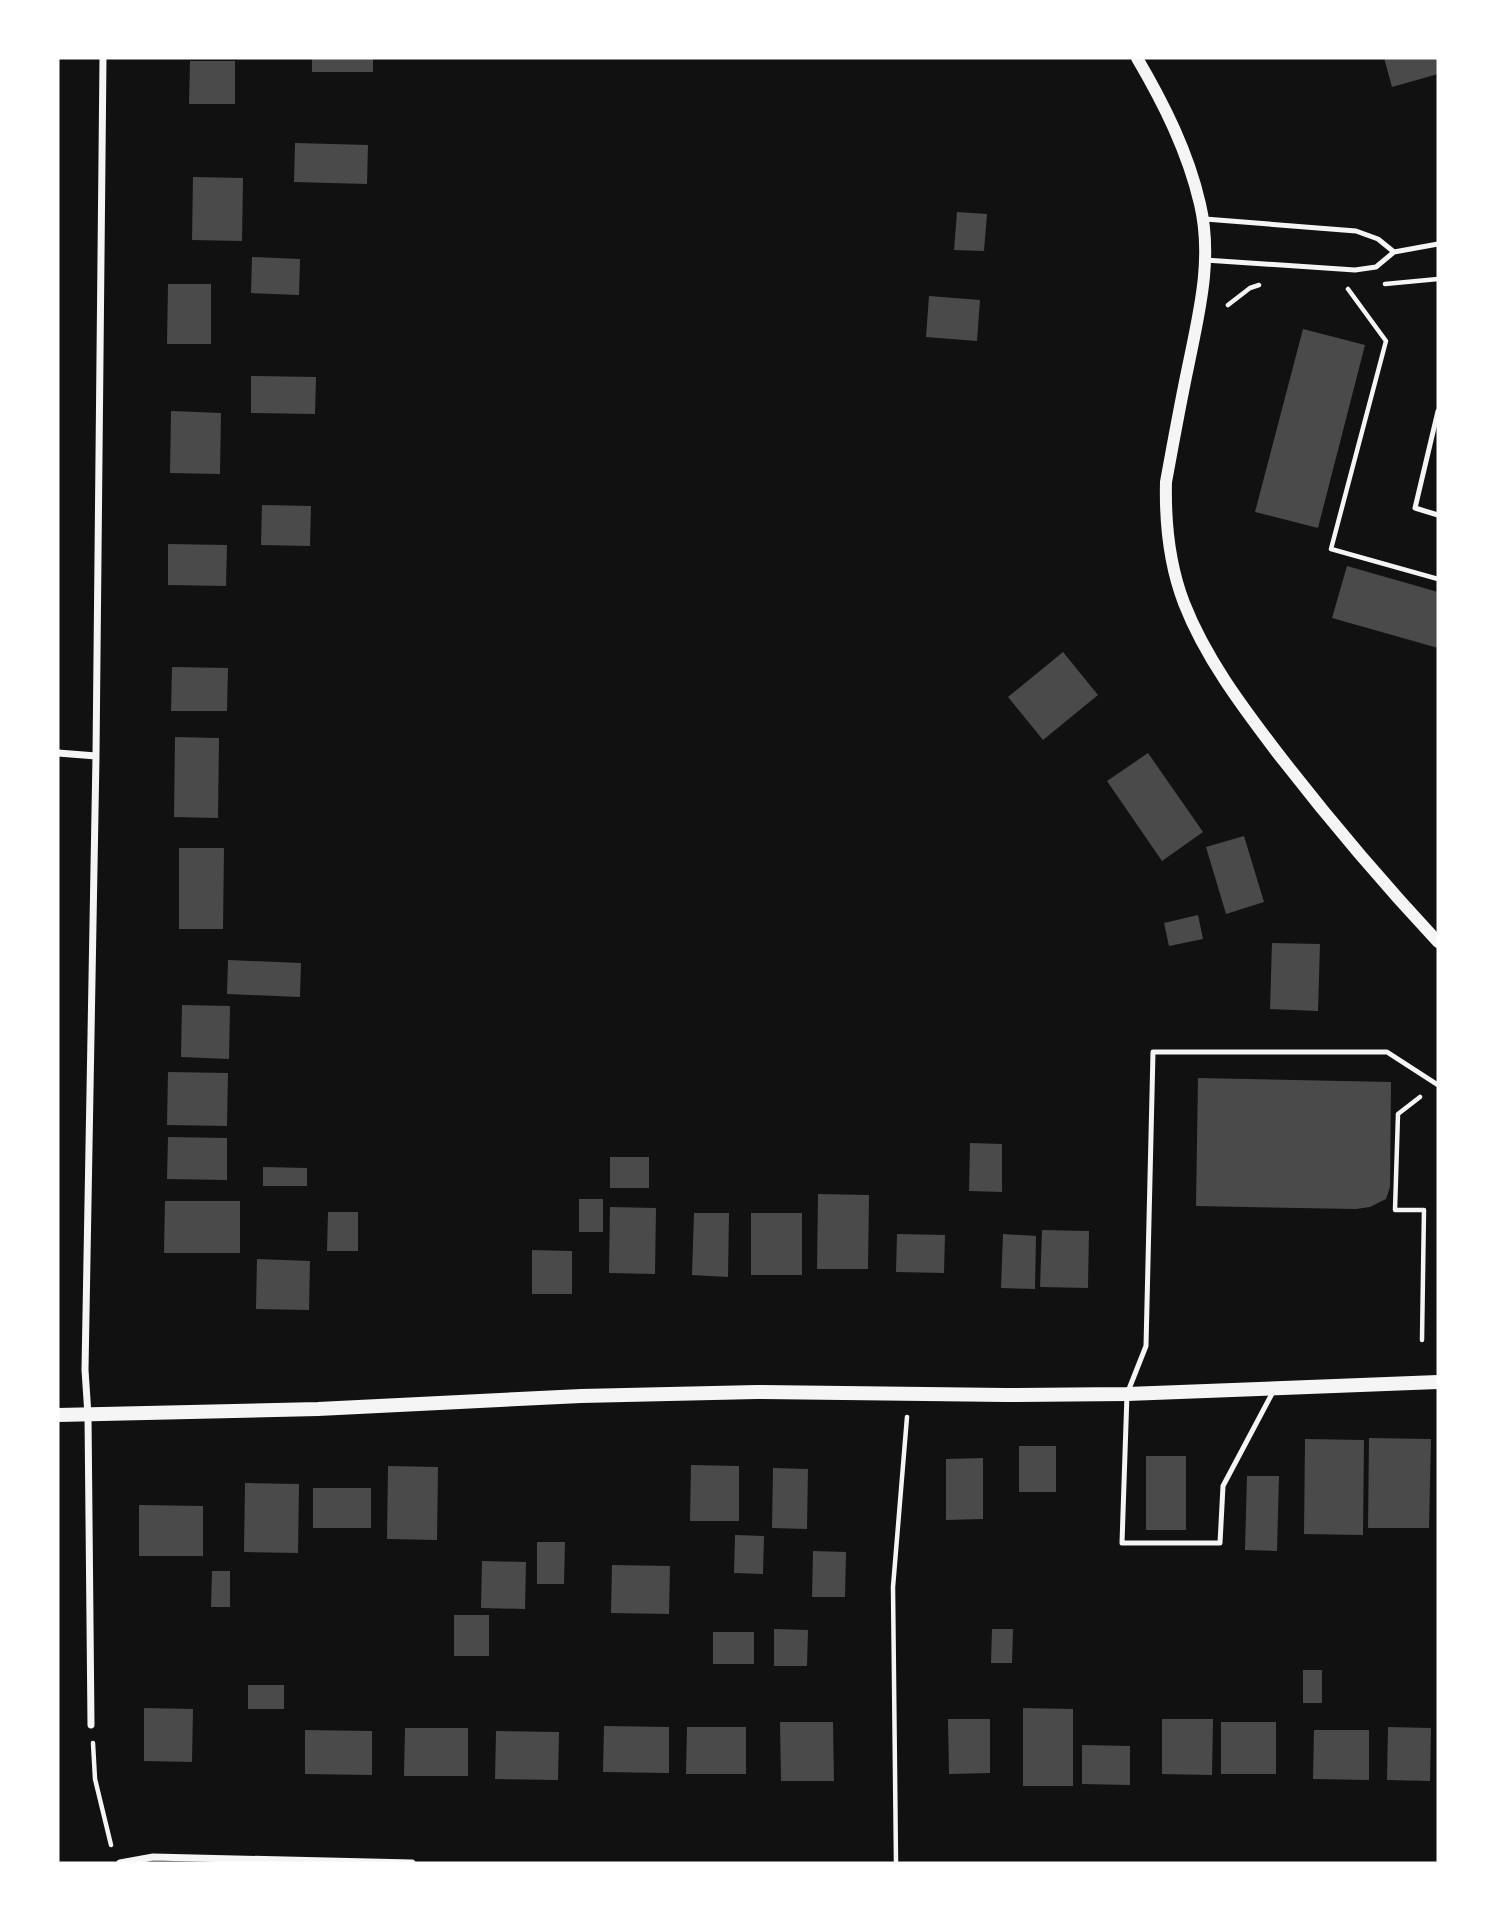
<svg xmlns="http://www.w3.org/2000/svg" width="1496" height="1921" viewBox="0 0 1496 1921" font-family="'Libre Baskerville',serif">
	<style>
		.building { fill: #4a4a4a }
		.lines { fill: none; stroke-linecap: round; stroke-linejoin: round }
		.path { stroke: #f5f5f5; stroke-width: 4.5 }
		.service { stroke: #f5f5f5; stroke-width: 5 }
		.minor { stroke: #f5f5f5; stroke-width: 7 }
		.tertiary { stroke: #f5f5f5; stroke-width: 12 }
		.secondary { stroke: #f5f5f5; stroke-width: 14 }
	</style>
	<rect width="100%" height="100%" fill="#111"/>
	<path class="building" d="M 312,58 L 373,58 L 373,72 L 312,72 Z
		M 1384,58 L 1438,58 L 1438,74 L 1392,87 Z
		M 190,61 L 235,61 L 235,104 L 189,104 Z
		M 295,143 L 368,145 L 367,184 L 294,182 Z
		M 193,177 L 243,178 L 242,241 L 192,240 Z
		M 957,212 L 987,214 L 984,251 L 954,250 Z
		M 252,257 L 300,259 L 299,295 L 251,293 Z
		M 168,284 L 211,284 L 211,344 L 167,344 Z
		M 929,296 L 980,300 L 977,341 L 926,337 Z
		M 1303,329 L 1365,345 L 1318,528 L 1255,512 Z
		M 251,376 L 316,377 L 315,414 L 251,413 Z
		M 171,411 L 221,413 L 220,474 L 170,473 Z
		M 262,505 L 311,506 L 310,546 L 261,545 Z
		M 168,544 L 227,545 L 226,586 L 168,585 Z
		M 1347,566 L 1438,592 L 1438,648 L 1332,618 Z
		M 1063,652 L 1098,695 L 1043,740 L 1008,697 Z
		M 172,667 L 228,668 L 227,711 L 171,711 Z
		M 175,737 L 219,738 L 218,818 L 174,817 Z
		M 1148,753 L 1203,832 L 1162,861 L 1107,781 Z
		M 1244,836 L 1264,902 L 1226,914 L 1206,847 Z
		M 179,848 L 224,848 L 223,929 L 179,929 Z
		M 1198,915 L 1203,939 L 1169,946 L 1164,923 Z
		M 1272,943 L 1320,944 L 1318,1011 L 1270,1009 Z
		M 228,960 L 301,963 L 300,997 L 227,994 Z
		M 182,1005 L 230,1006 L 229,1059 L 181,1057 Z
		M 168,1072 L 228,1073 L 227,1126 L 167,1125 Z
		M 1198,1078 L 1391,1082 L 1390,1187 L 1386,1199 L 1370,1207 L 1356,1209 L 1196,1206 Z
		M 168,1137 L 227,1138 L 227,1180 L 167,1179 Z
		M 970,1143 L 1002,1144 L 1002,1192 L 969,1191 Z
		M 610,1157 L 649,1157 L 649,1188 L 610,1188 Z
		M 263,1167 L 307,1168 L 307,1186 L 263,1186 Z
		M 818,1194 L 869,1195 L 868,1269 L 817,1269 Z
		M 579,1199 L 603,1199 L 603,1232 L 579,1232 Z
		M 165,1201 L 240,1201 L 240,1253 L 164,1253 Z
		M 610,1207 L 656,1208 L 655,1274 L 609,1273 Z
		M 328,1212 L 358,1212 L 358,1251 L 327,1251 Z
		M 694,1213 L 729,1213 L 728,1277 L 692,1275 Z
		M 751,1213 L 802,1213 L 802,1275 L 751,1275 Z
		M 1042,1230 L 1089,1231 L 1088,1288 L 1040,1287 Z
		M 897,1234 L 945,1235 L 944,1273 L 896,1272 Z
		M 1003,1234 L 1036,1236 L 1035,1289 L 1001,1288 Z
		M 532,1250 L 572,1251 L 572,1294 L 532,1294 Z
		M 257,1259 L 310,1261 L 309,1310 L 256,1309 Z
		M 1369,1438 L 1431,1439 L 1429,1528 L 1368,1528 Z
		M 1305,1439 L 1364,1440 L 1363,1535 L 1304,1534 Z
		M 1019,1446 L 1056,1446 L 1056,1492 L 1019,1492 Z
		M 1146,1456 L 1186,1456 L 1186,1530 L 1146,1530 Z
		M 983,1458 L 983,1519 L 946,1520 L 946,1459 Z
		M 691,1465 L 739,1466 L 739,1521 L 690,1521 Z
		M 388,1466 L 438,1467 L 437,1540 L 387,1539 Z
		M 773,1468 L 808,1469 L 807,1529 L 772,1528 Z
		M 1247,1476 L 1279,1476 L 1277,1551 L 1245,1550 Z
		M 245,1483 L 299,1484 L 298,1553 L 244,1552 Z
		M 313,1488 L 371,1488 L 371,1528 L 313,1528 Z
		M 139,1505 L 203,1506 L 203,1556 L 139,1556 Z
		M 735,1535 L 764,1536 L 763,1574 L 734,1573 Z
		M 537,1542 L 565,1542 L 564,1584 L 537,1584 Z
		M 813,1551 L 846,1552 L 845,1597 L 812,1597 Z
		M 482,1561 L 526,1562 L 525,1609 L 481,1608 Z
		M 612,1565 L 670,1566 L 669,1614 L 611,1613 Z
		M 212,1571 L 230,1571 L 230,1607 L 211,1607 Z
		M 454,1615 L 489,1615 L 489,1656 L 454,1656 Z
		M 774,1629 L 808,1630 L 807,1666 L 774,1666 Z
		M 992,1629 L 1013,1629 L 1012,1663 L 991,1663 Z
		M 713,1632 L 754,1632 L 754,1664 L 713,1664 Z
		M 1303,1670 L 1322,1670 L 1322,1703 L 1303,1703 Z
		M 248,1685 L 284,1685 L 284,1709 L 248,1709 Z
		M 144,1708 L 193,1709 L 192,1762 L 144,1761 Z
		M 1023,1708 L 1073,1709 L 1073,1786 L 1023,1786 Z
		M 948,1719 L 990,1719 L 990,1773 L 949,1774 Z
		M 1162,1719 L 1213,1719 L 1212,1775 L 1162,1774 Z
		M 780,1722 L 833,1722 L 834,1781 L 781,1781 Z
		M 1221,1722 L 1276,1722 L 1276,1774 L 1221,1774 Z
		M 604,1726 L 669,1727 L 669,1773 L 603,1772 Z
		M 687,1727 L 746,1727 L 746,1774 L 686,1774 Z
		M 1388,1727 L 1431,1728 L 1430,1781 L 1387,1780 Z
		M 405,1728 L 468,1728 L 468,1776 L 404,1776 Z
		M 305,1730 L 372,1731 L 372,1775 L 305,1774 Z
		M 1314,1730 L 1369,1730 L 1369,1780 L 1313,1779 Z
		M 496,1731 L 559,1732 L 558,1780 L 495,1779 Z
		M 1082,1745 L 1130,1746 L 1130,1785 L 1082,1784 Z"/>
	<g class="lines">
		<path class="path" d="M 1385,284 L 1438,279
			M 1348,289 L 1386,341 L 1331,549 L 1438,579
			M 1228,305 L 1250,288 L 1259,285
			M 1420,1097 L 1398,1114 L 1395,1210 L 1424,1210 L 1422,1340
			M 93,1743 L 95,1779 L 111,1845
			M 896,1863 L 893,1587 L 907,1417"/>
		<path class="service" d="M 1205,219 L 1356,231 L 1378,239 L 1394,252
			M 1205,260 L 1355,270 L 1376,267 L 1394,252 L 1438,244
			M 1438,411 L 1415,508 L 1438,515
			M 1274,1390 L 1223,1486 L 1220,1543 L 1122,1543 L 1127,1394 L 1146,1346 L 1153,1052 L 1387,1052 L 1438,1085"/>
		<path class="minor" d="M 58,753 L 96,756
			M 91,1725 L 88,1415 L 85,1370 L 96,756 L 103,58
			M 120,1863 L 153,1857 L 412,1863"/>
		<path class="tertiary" d="M 1137,58 C 1164,104 1188,152 1200,204 C 1213,259 1199,313 1188,367 C 1180,405 1173,444 1166,482 C 1165,523 1169,564 1184,603 C 1205,657 1241,705 1276,751 C 1327,817 1381,881 1438,942"/>
		<path class="secondary" d="M 58,1415 L 318,1409 L 581,1396 L 757,1392 L 1006,1395 L 1127,1394 L 1438,1382"/>
	</g>
	<rect width="1496" height="1921" fill="none" stroke="#ffffff" stroke-width="119"/>
</svg>
